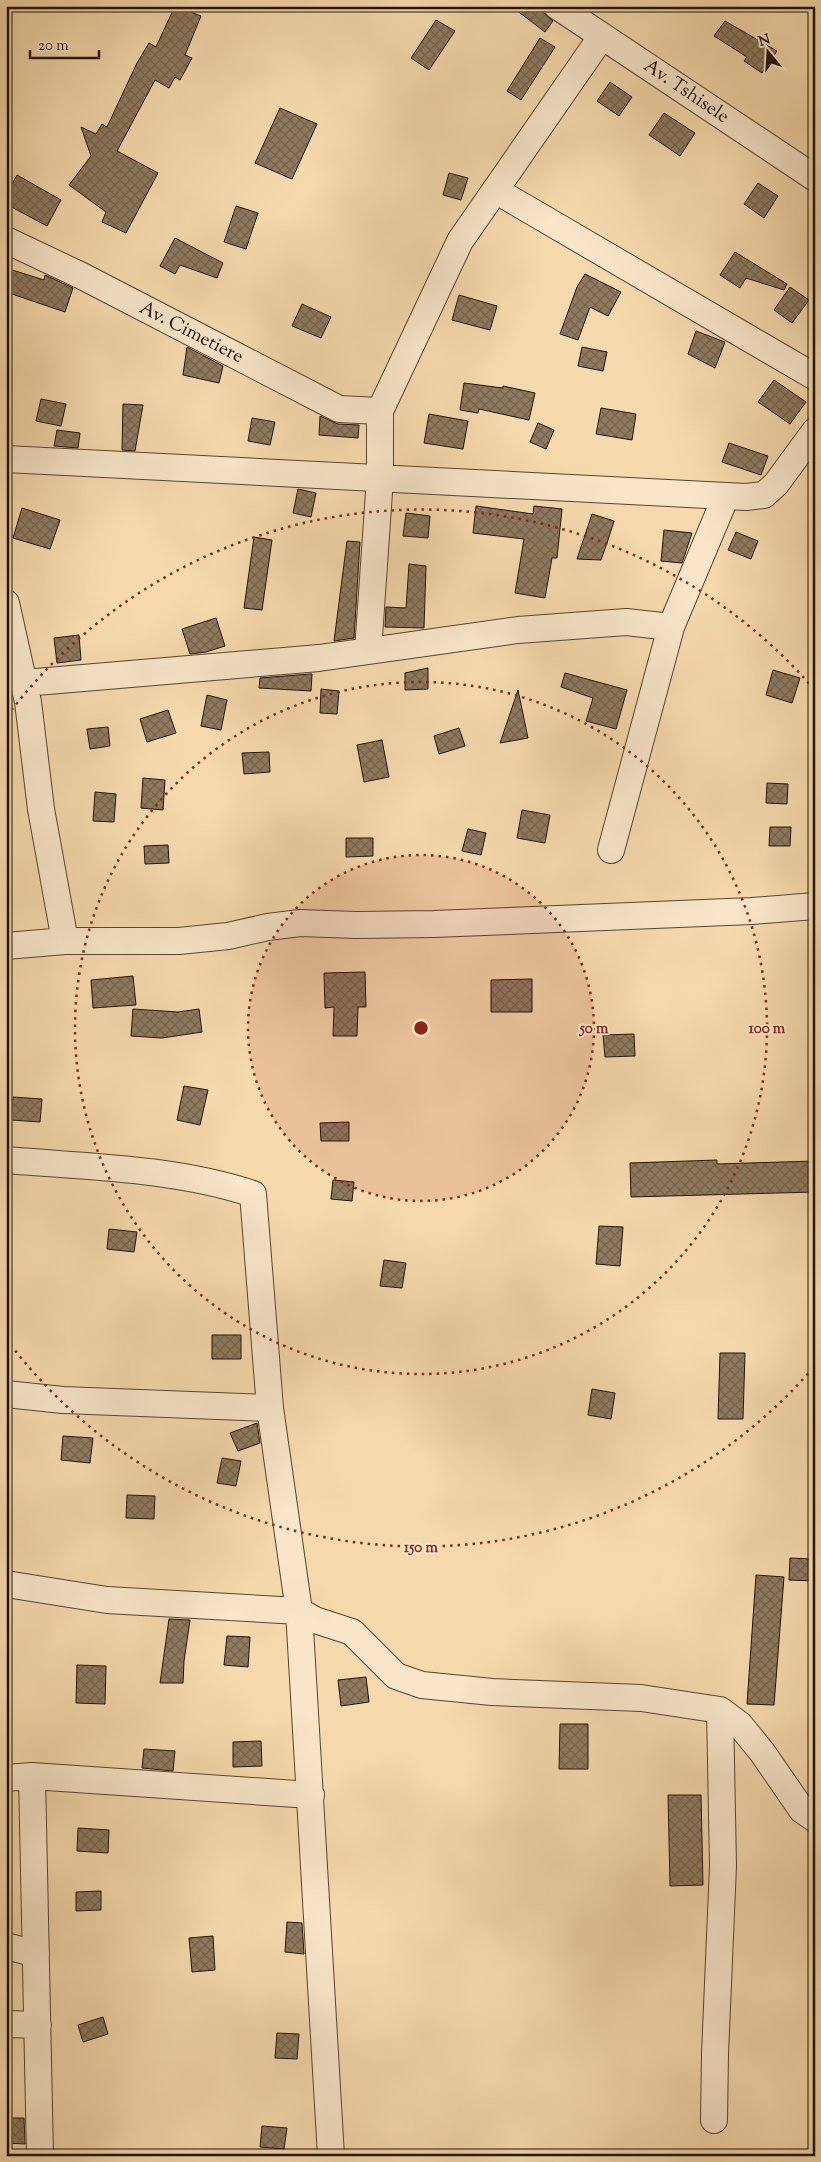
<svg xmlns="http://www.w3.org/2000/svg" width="821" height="2162" viewBox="0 0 821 2162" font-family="'Sorts Mill Goudy',serif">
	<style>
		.building { fill: url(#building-cross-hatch); stroke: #1f130d }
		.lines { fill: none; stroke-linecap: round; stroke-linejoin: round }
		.minor-casing { stroke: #554435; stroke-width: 28 }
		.minor { stroke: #f9e6ca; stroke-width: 26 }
		.ring { fill: none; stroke: #8f2418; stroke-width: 2.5; stroke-dasharray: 2.5 5 }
		.labels { text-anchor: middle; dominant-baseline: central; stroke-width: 4; stroke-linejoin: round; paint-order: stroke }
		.street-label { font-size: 19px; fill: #1f130d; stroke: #f9e6ca }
		.centre { fill: #8f2418; stroke: #f9e6ca; stroke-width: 2.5 }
		.ring-label { font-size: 15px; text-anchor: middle; font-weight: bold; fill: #8f2418; stroke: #f9e6ca; stroke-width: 4; stroke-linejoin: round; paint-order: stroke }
	</style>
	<defs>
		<pattern id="building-cross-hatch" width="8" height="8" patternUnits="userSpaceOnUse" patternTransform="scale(1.25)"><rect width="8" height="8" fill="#8f7a60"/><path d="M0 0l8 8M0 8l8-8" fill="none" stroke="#74634e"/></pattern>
	</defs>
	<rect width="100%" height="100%" fill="#f6d9ad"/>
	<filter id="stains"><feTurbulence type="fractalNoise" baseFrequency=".004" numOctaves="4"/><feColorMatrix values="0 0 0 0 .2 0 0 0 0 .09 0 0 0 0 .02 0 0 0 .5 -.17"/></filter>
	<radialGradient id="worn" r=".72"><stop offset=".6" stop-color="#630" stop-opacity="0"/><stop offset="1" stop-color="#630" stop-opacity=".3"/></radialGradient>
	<path class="building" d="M 175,6 L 201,16 L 185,55 L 192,58 L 180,80 L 175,77 L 169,88 L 155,80 L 117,151 L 158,173 L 126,233 L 102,222 L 106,212 L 69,185 L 91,156 L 81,127 L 96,134 L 102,124 L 107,127 L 137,63 L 149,43 L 156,47 Z
		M 511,6 L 542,6 L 544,13 L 553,21 L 545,32 Z
		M 436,20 L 455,31 L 429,70 L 411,58 Z
		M 725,21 L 777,51 L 762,73 L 744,61 L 747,57 L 714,36 Z
		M 540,38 L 555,47 L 521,100 L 507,91 Z
		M 610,82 L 632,97 L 619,116 L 597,101 Z
		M 280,108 L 317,124 L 292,179 L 255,163 Z
		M 664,113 L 695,133 L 680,156 L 649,135 Z
		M 449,173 L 468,178 L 461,200 L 443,195 Z
		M 17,175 L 61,200 L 47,226 L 6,204 L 6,195 Z
		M 758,183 L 778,196 L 764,218 L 744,204 Z
		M 236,206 L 258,213 L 246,249 L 224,242 Z
		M 175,238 L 223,263 L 217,278 L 180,265 L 175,274 L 160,266 Z
		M 735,252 L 787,284 L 784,290 L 746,278 L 740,288 L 720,275 Z
		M 6,268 L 44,280 L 45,275 L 73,288 L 65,312 L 6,292 Z
		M 585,274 L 621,292 L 608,316 L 590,307 L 578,340 L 560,334 L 577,287 Z
		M 790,287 L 809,300 L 792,323 L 774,310 Z
		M 459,295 L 497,306 L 490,330 L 452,320 Z
		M 302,304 L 331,317 L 321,338 L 292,326 Z
		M 696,331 L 725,342 L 715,368 L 688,354 Z
		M 187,347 L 223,366 L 219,383 L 183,375 Z
		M 582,347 L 607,352 L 603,371 L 578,366 Z
		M 774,380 L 806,402 L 790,424 L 758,402 Z
		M 464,383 L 503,388 L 503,386 L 535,393 L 529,420 L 479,409 L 478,413 L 460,410 Z
		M 41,399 L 66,404 L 61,426 L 36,421 Z
		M 123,404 L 143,405 L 135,451 L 122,450 Z
		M 601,408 L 636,414 L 632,440 L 596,434 Z
		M 429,414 L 468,421 L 463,449 L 424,443 Z
		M 320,416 L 338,424 L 359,425 L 358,438 L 319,435 Z
		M 252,418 L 275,422 L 270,445 L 248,441 Z
		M 538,423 L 554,430 L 546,449 L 530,442 Z
		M 57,430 L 80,433 L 78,448 L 54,446 Z
		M 729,443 L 768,456 L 761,475 L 722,462 Z
		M 298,489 L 316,493 L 311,517 L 293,513 Z
		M 476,506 L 533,514 L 534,506 L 562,509 L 557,558 L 552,558 L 545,598 L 515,593 L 524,539 L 473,533 Z
		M 22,508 L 60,520 L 50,549 L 13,538 Z
		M 406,513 L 430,516 L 428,538 L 403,536 Z
		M 592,514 L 614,521 L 607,543 L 601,560 L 577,559 Z
		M 664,530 L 692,533 L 682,563 L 661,561 Z
		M 736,532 L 758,541 L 751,559 L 728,550 Z
		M 254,537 L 272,540 L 262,610 L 244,608 Z
		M 347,541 L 360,542 L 354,638 L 334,641 Z
		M 409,564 L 426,566 L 424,628 L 385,627 L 386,607 L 406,608 Z
		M 216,618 L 225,646 L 206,652 L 190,654 L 182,629 Z
		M 79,635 L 81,660 L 57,663 L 54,638 Z
		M 428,668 L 428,689 L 405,690 L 405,673 Z
		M 773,670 L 800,678 L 792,703 L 766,695 Z
		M 565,673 L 627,690 L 616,729 L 586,721 L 593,698 L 561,687 Z
		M 310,674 L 312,674 L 311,691 L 259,688 L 260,678 Z
		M 321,689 L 339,691 L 337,714 L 320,713 Z
		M 518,690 L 528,738 L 500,743 Z
		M 207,695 L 227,700 L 221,730 L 201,726 Z
		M 168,710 L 176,733 L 147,742 L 140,719 Z
		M 108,727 L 110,746 L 90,749 L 87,729 Z
		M 459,728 L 465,746 L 439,754 L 434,736 Z
		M 382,740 L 389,777 L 364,782 L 357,745 Z
		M 269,752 L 270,772 L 244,774 L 242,753 Z
		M 143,778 L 165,780 L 163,810 L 141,808 Z
		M 767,783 L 788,784 L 787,804 L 766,803 Z
		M 95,792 L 116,794 L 114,822 L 93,821 Z
		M 522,810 L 550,815 L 545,843 L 517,838 Z
		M 770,827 L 791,827 L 790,846 L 769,846 Z
		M 468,829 L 486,833 L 481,855 L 462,851 Z
		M 346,838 L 373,838 L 373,856 L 346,857 Z
		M 168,845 L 169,863 L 145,864 L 144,846 Z
		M 365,972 L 366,1007 L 358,1007 L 357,1036 L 333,1036 L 334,1007 L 325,1008 L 324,973 Z
		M 133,976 L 136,1005 L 93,1008 L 91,980 Z
		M 532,979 L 532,1012 L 491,1012 L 491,980 Z
		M 133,1009 L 178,1012 L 199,1009 L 202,1032 L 162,1038 L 131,1036 Z
		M 634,1034 L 635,1056 L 605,1057 L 603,1035 Z
		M 184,1086 L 208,1090 L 200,1125 L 177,1120 Z
		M 13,1097 L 42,1099 L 40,1122 L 11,1120 Z
		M 349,1122 L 349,1141 L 321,1141 L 320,1123 Z
		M 717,1160 L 717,1164 L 815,1161 L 815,1192 L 631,1197 L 630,1163 Z
		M 333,1180 L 354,1182 L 352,1201 L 331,1199 Z
		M 599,1226 L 623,1227 L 620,1266 L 596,1264 Z
		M 109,1229 L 137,1232 L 134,1252 L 107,1249 Z
		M 384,1260 L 406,1263 L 402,1288 L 380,1286 Z
		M 212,1335 L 241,1335 L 241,1359 L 212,1359 Z
		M 720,1353 L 745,1353 L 743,1419 L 718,1419 Z
		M 592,1389 L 615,1393 L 611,1419 L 588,1415 Z
		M 257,1423 L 260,1443 L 238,1451 L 230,1433 Z
		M 63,1436 L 93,1438 L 90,1463 L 61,1460 Z
		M 222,1458 L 241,1461 L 236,1486 L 217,1483 Z
		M 127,1495 L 155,1496 L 154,1519 L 126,1518 Z
		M 790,1558 L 815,1559 L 815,1581 L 789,1580 Z
		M 756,1575 L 784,1577 L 774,1705 L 747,1704 Z
		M 169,1619 L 190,1620 L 184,1661 L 183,1683 L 160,1683 Z
		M 227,1636 L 250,1637 L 248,1667 L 224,1665 Z
		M 77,1665 L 106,1666 L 105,1704 L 76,1703 Z
		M 366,1677 L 369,1702 L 341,1706 L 338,1680 Z
		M 560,1724 L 588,1724 L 588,1769 L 559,1769 Z
		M 261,1741 L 262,1766 L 233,1767 L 233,1742 Z
		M 144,1749 L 175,1751 L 173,1771 L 142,1768 Z
		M 668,1795 L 701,1795 L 703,1885 L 670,1886 Z
		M 78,1828 L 109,1830 L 108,1853 L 77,1851 Z
		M 101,1891 L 101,1910 L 76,1911 L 76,1892 Z
		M 287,1922 L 302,1923 L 304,1954 L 285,1952 Z
		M 213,1936 L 215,1970 L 192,1972 L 189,1938 Z
		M 103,2017 L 108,2034 L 83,2042 L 78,2025 Z
		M 277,2033 L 299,2034 L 297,2059 L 275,2058 Z
		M 7,2118 L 24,2118 L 25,2144 L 6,2143 Z
		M 262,2126 L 287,2128 L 284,2149 L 260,2147 Z"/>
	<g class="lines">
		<defs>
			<path id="minor" d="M 557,6 L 815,178
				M 495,190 L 815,377
				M 6,240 L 82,276 L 339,409 L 380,411
				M 6,459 L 746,497 L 764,495 L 776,484 L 815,431
				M 6,603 L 28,702 L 41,809 L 65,941
				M 671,627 L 726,496
				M 368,651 L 380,478 L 380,411 L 460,241 L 602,36
				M 24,683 L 319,658 L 518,630 L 626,622 L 671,627 L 611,850
				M 6,946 L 65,941 L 179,941 L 228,936 L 268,927 L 300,923 L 356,925 L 434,924 L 752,911 L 815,906
				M 6,1160 C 89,1167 174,1168 253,1194 L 270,1408 L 299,1611 L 331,2156
				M 6,1394 L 63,1400 L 270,1408
				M 6,1584 L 107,1600 L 299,1611 L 315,1620 L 352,1632 L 396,1676 L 422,1685 L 492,1692 L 641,1698 L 720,1710 L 740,1725 L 762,1752 L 802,1810 L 815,1819
				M 32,1776 L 40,2156
				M 6,1778 L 32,1776 L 311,1795
				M 6,1946 L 36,1954
				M 6,2024 L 38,2025
				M 714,2120 L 715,2054 L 723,1866 L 720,1710"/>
		</defs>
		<use href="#minor" class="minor-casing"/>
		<use href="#minor" class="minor"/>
	</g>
	<circle cx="421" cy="1028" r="173" fill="#8f2418" fill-opacity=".12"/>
	<g class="ring">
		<circle cx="421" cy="1028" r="173"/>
		<circle cx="421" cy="1028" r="346"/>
		<path d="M813 1368A519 519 0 0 1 7 1340M7 716A519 519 0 0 1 813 688"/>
	</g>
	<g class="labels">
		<g class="street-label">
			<text transform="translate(686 92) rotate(34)">Av. Tshisele</text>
			<text transform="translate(191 333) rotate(27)">Av. Cimetiere</text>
		</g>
	</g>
	<circle cx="421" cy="1028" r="8" class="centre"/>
	<g class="ring-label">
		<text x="594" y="1033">50 m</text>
		<text x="767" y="1033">100 m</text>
		<text x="421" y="1552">150 m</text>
	</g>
	<rect width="821" height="2162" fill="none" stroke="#f6d9ad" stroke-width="25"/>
	<rect x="8" y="8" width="806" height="2147" fill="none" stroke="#1f130d" stroke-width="2.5"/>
	<rect x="12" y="12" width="796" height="2137" fill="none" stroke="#1f130d"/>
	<g transform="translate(768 52) rotate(342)" stroke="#f9e6ca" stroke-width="4" paint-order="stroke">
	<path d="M0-4L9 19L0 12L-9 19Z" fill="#1f130d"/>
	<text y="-8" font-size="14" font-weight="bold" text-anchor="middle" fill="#1f130d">N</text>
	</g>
	<path d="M30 50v8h69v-8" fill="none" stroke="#1f130d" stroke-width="2.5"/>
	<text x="38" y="50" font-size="15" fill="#1f130d" stroke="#f9e6ca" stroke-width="4" paint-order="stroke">20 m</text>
	<rect width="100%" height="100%" filter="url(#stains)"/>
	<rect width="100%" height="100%" fill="url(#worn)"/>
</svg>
